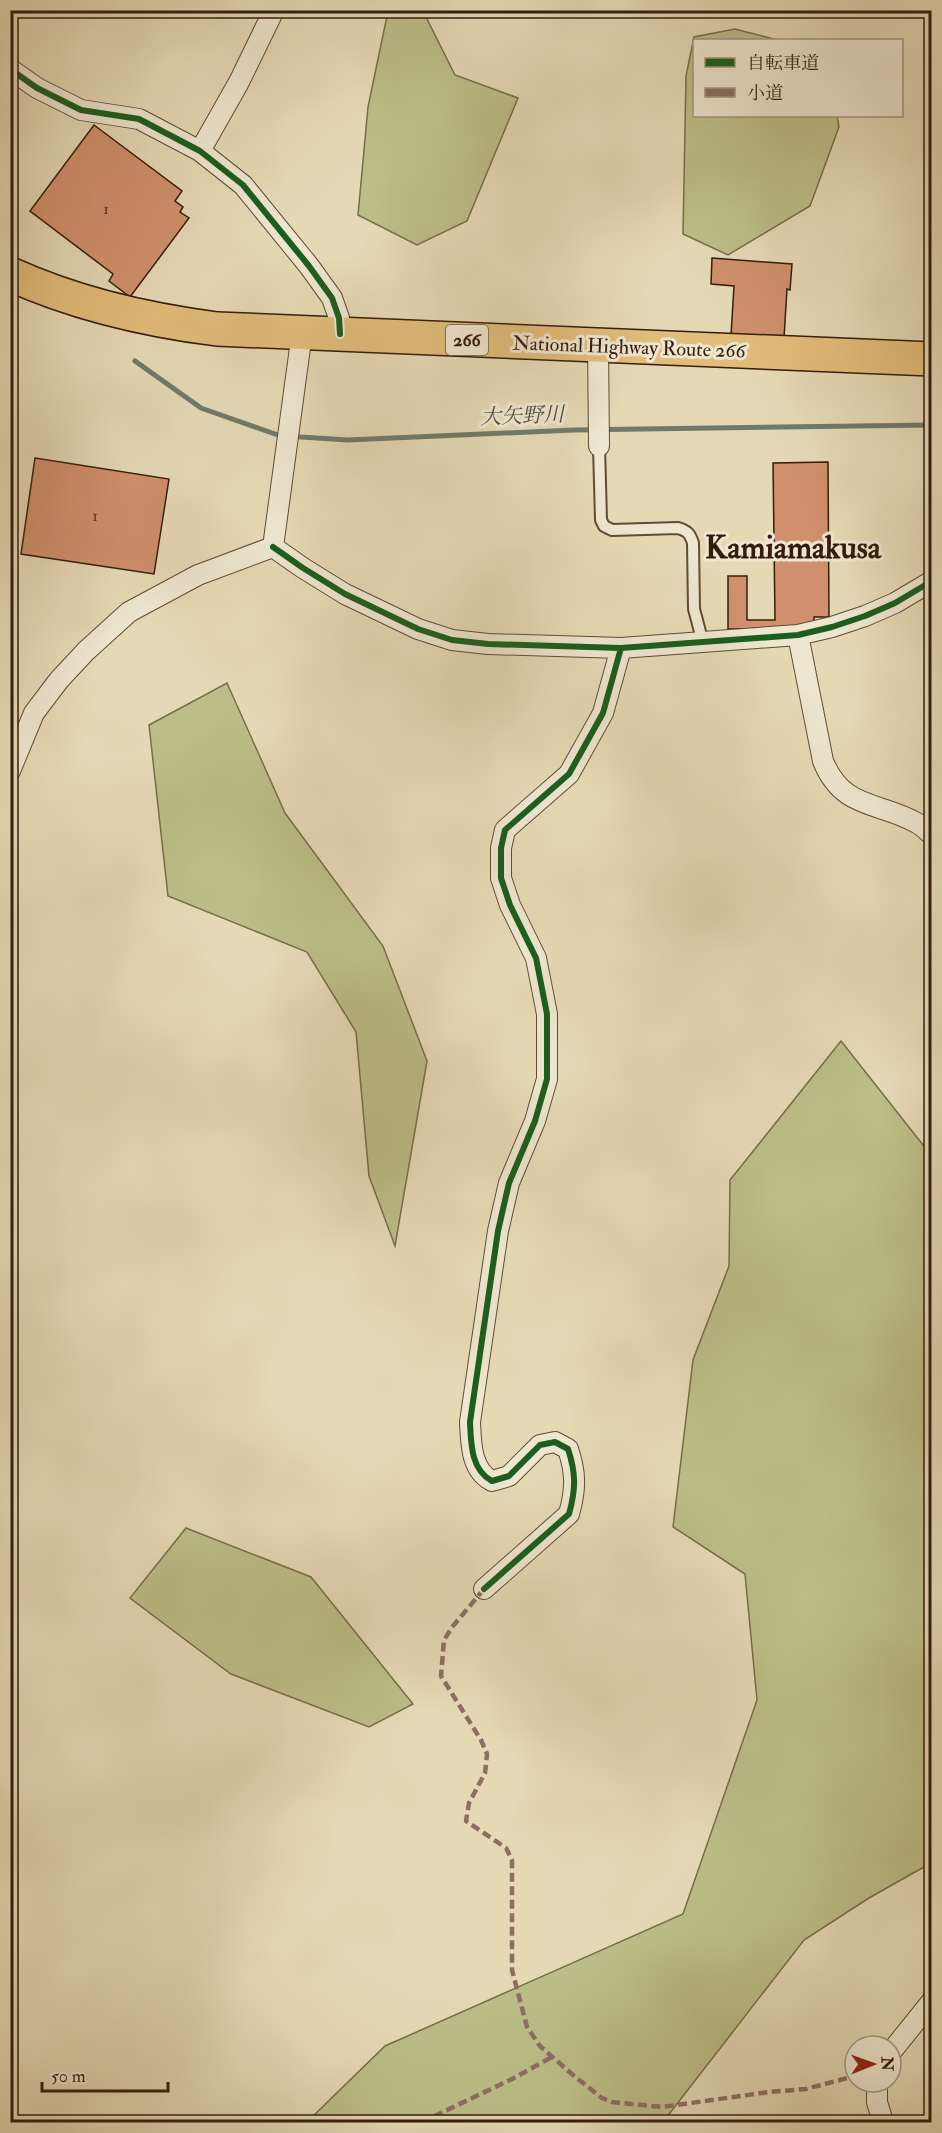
<svg xmlns="http://www.w3.org/2000/svg" width="942" height="2133" viewBox="0 0 942 2133" font-family="'IM FELL Double Pica','Noto Serif JP',serif">
	<style>
		.green { fill: #bcbd88; stroke: #786d4a; stroke-width: 1.5 }
		.lines { fill: none; stroke-linecap: round; stroke-linejoin: round }
		.stream { stroke: #6f7b6d; stroke-width: 5 }
		.building { fill: #d0906d; stroke: #341d0c; stroke-width: 1.5 }
		.service-casing { stroke: #604c36; stroke-width: 14 }
		.minor-casing { stroke: #604c36; stroke-width: 22 }
		.trunk-casing { stroke: #341d0c; stroke-width: 36 }
		.service { stroke: #eee6cf; stroke-width: 10 }
		.minor { stroke: #eee6cf; stroke-width: 20 }
		.trunk { stroke: #e2bc7a; stroke-width: 33 }
		.quiet { stroke: #8d6e63; stroke-width: 4.5; stroke-dasharray: 9 4.5; stroke-linecap: butt }
		.cycleway-casing { stroke: #eee6cf; stroke-width: 10 }
		.cycleway { stroke: #1b5e20; stroke-width: 6 }
		.labels { text-anchor: middle; dominant-baseline: central; stroke-width: 6; stroke-linejoin: round; paint-order: stroke }
		.number-label { font-size: 16px; fill: #5b3a24 }
		.shield { fill: #eee6cf; stroke: #6c5946; stroke-width: 1.5 }
		.shield-label { font-size: 18px; font-weight: bold; fill: #341d0c }
		.street-label { font-size: 20px; fill: #341d0c; stroke: #eee6cf }
		.water-label { font-size: 21px; font-style: italic; fill: #514c3c; stroke: #eee6cf }
		.town-label { font-size: 32px; font-weight: bold; fill: #341d0c; stroke: #eee6cf }
	</style>
	<rect width="100%" height="100%" fill="#e5d9b5"/>
	<filter id="stains"><feTurbulence type="fractalNoise" baseFrequency=".00333" numOctaves="4"/><feColorMatrix values="0 0 0 0 .2 0 0 0 0 .09 0 0 0 0 .02 0 0 0 .5 -.17"/></filter>
	<radialGradient id="worn" r=".72"><stop offset=".6" stop-color="#630" stop-opacity="0"/><stop offset="1" stop-color="#630" stop-opacity=".3"/></radialGradient>
	<path class="green" d="M 388,11 L 423,11 L 455,75 L 518,98 L 467,221 L 417,245 L 358,215 L 368,107 Z
		M 735,29 L 778,40 L 694,40 L 694,116 L 837,116 L 839,127 L 810,206 L 728,255 L 683,234 L 686,76 L 694,37 Z
		M 227,683 L 285,813 L 383,946 L 427,1061 L 395,1246 L 369,1176 L 356,1032 L 307,952 L 168,896 L 149,725 Z
		M 841,1041 L 931,1155 L 931,1863 L 869,1898 L 804,1940 L 663,2122 L 307,2122 L 385,2046 L 683,1914 L 757,1700 L 745,1574 L 673,1527 L 693,1360 L 729,1266 L 730,1180 Z
		M 186,1528 L 311,1577 L 413,1704 L 369,1727 L 231,1674 L 130,1598 Z"/>
	<g class="lines">
		<path class="stream" d="M 10,247 L 14,250
			M 135,361 L 201,408 L 278,435 L 301,437 L 348,440 L 573,430 L 932,425"/>
	</g>
	<path class="building" d="M 94,125 L 182,191 L 175,201 L 183,207 L 180,212 L 189,218 L 130,297 L 109,281 L 113,274 L 30,211 Z
		M 712,258 L 792,264 L 790,290 L 787,289 L 784,338 L 731,335 L 734,286 L 711,284 Z
		M 35,458 L 169,479 L 154,574 L 21,554 Z
		M 828,462 L 829,617 L 814,617 L 814,628 L 728,629 L 728,576 L 747,576 L 747,620 L 775,620 L 773,463 Z"/>
	<g class="lines">
		<defs>
			<path id="service" d="M 599,446 L 601,520 L 604,526 L 612,530 L 678,528 C 688,531 690,534 693,543 L 694,609 L 703,643"/>
			<path id="minor" d="M 10,69 L 37,88 L 81,110 L 139,119 L 200,151 L 243,185 L 309,266 L 332,298 L 339,318 L 340,334
				M 200,151 L 239,82 L 274,10
				M 598,345 L 599,446
				M 273,547 L 303,568 L 345,594 L 418,629 L 452,640 L 488,644 L 621,648 L 798,635 L 832,627 L 865,616 L 895,603 L 932,581
				M 273,547 L 302,333
				M 798,635 L 823,761 C 843,810 878,801 917,823 C 923,826 927,831 932,835
				M 10,771 L 34,713 L 59,680 L 86,651 L 129,612 L 198,575 L 273,547
				M 484,1589 L 569,1514 C 576,1489 576,1473 568,1449 L 555,1442 L 540,1445 L 509,1476 L 492,1481 C 471,1470 471,1444 470,1422 L 498,1231 L 509,1183 L 535,1121 L 547,1079 L 547,1014 L 536,958 L 510,905 L 501,878 L 501,848 L 505,830 L 569,774 L 603,713 L 621,648
				M 891,2052 L 932,2001
				M 877,2082 L 877,2102 L 883,2122"/>
			<path id="trunk" d="M 10,274 C 76,304 146,320 217,329 L 932,359"/>
		</defs>
		<use href="#service" class="service-casing"/>
		<use href="#minor" class="minor-casing"/>
		<use href="#trunk" class="trunk-casing"/>
		<use href="#service" class="service"/>
		<use href="#minor" class="minor"/>
		<use href="#trunk" class="trunk"/>
		<path class="quiet" d="M 484,1589 L 453,1626 L 444,1640 L 441,1676 L 481,1740 L 487,1754 L 485,1773 L 469,1803 L 466,1821 L 506,1848 L 512,1860 L 512,1970 L 527,2027 L 540,2046 L 573,2075 L 602,2098 L 612,2102 L 662,2107 L 769,2092 L 806,2089 L 855,2076
			M 422,2122 L 514,2078 L 552,2057"/>
		<defs>
			<path id="cycleway" d="M 10,69 L 37,88 L 81,110 L 139,119 L 200,151 L 243,185 L 309,266 L 332,298 L 339,318 L 340,334
				M 273,547 L 303,568 L 345,594 L 418,629 L 452,640 L 488,644 L 621,648 L 798,635 L 832,627 L 865,616 L 895,603 L 932,581
				M 484,1589 L 569,1514 C 576,1489 576,1473 568,1449 L 555,1442 L 540,1445 L 509,1476 L 492,1481 C 471,1470 471,1444 470,1422 L 498,1231 L 509,1183 L 535,1121 L 547,1079 L 547,1014 L 536,958 L 510,905 L 501,878 L 501,848 L 505,830 L 569,774 L 603,713 L 621,648"/>
		</defs>
		<use href="#cycleway" class="cycleway-casing"/>
		<use href="#cycleway" class="cycleway"/>
	</g>
	<g class="labels">
		<g class="number-label">
			<text x="106" y="209">1</text>
			<text x="95" y="516">1</text>
		</g>
		<rect class="shield" x="446" y="325" width="42" height="30" rx="4.5"/>
		<g class="shield-label">
			<text x="467" y="340">266</text>
		</g>
		<g class="street-label">
			<text transform="translate(629 347) rotate(2)">National Highway Route 266</text>
		</g>
		<g class="water-label">
			<text transform="translate(522 416) rotate(-2)">大矢野川</text>
		</g>
		<g class="town-label">
			<text x="793" y="548">Kamiamakusa</text>
		</g>
	</g>
	<rect width="942" height="2133" fill="none" stroke="#e5d9b5" stroke-width="36"/>
	<rect x="12" y="12" width="918" height="2109" fill="none" stroke="#341d0c" stroke-width="3"/>
	<rect x="18" y="18" width="906" height="2097" fill="none" stroke="#341d0c" stroke-width="1.5"/>
	<rect x="693" y="39" width="210" height="78" fill="#eee6cf" stroke="#a49681" stroke-width="1.5"/>
	<rect x="705" y="58" width="30" height="9" fill="#1b5e20" stroke="#a49681" stroke-width="1.5"/>
	<text x="747" y="69" font-size="18" fill="#341d0c">自転車道</text>
	<rect x="705" y="88" width="30" height="9" fill="#8d6e63" stroke="#a49681" stroke-width="1.5"/>
	<text x="747" y="99" font-size="18" fill="#341d0c">小道</text>
	<g transform="translate(873 2064) rotate(89)"><circle r="28" fill="#eee6cf" stroke="#a49681" stroke-width="1.5"/>
	<path d="M0-4.5L10 22L0 15L-10 22Z" fill="#8f2418"/>
	<text y="-9" font-size="16" font-weight="bold" text-anchor="middle" fill="#341d0c">N</text>
	</g>
	<path d="M42 2082v9h126v-9" fill="none" stroke="#341d0c" stroke-width="3"/>
	<text x="51" y="2082" font-size="18" fill="#341d0c" stroke="#eee6cf" stroke-width="4.5" paint-order="stroke">50 m</text>
	<rect width="100%" height="100%" filter="url(#stains)"/>
	<rect width="100%" height="100%" fill="url(#worn)"/>
</svg>
